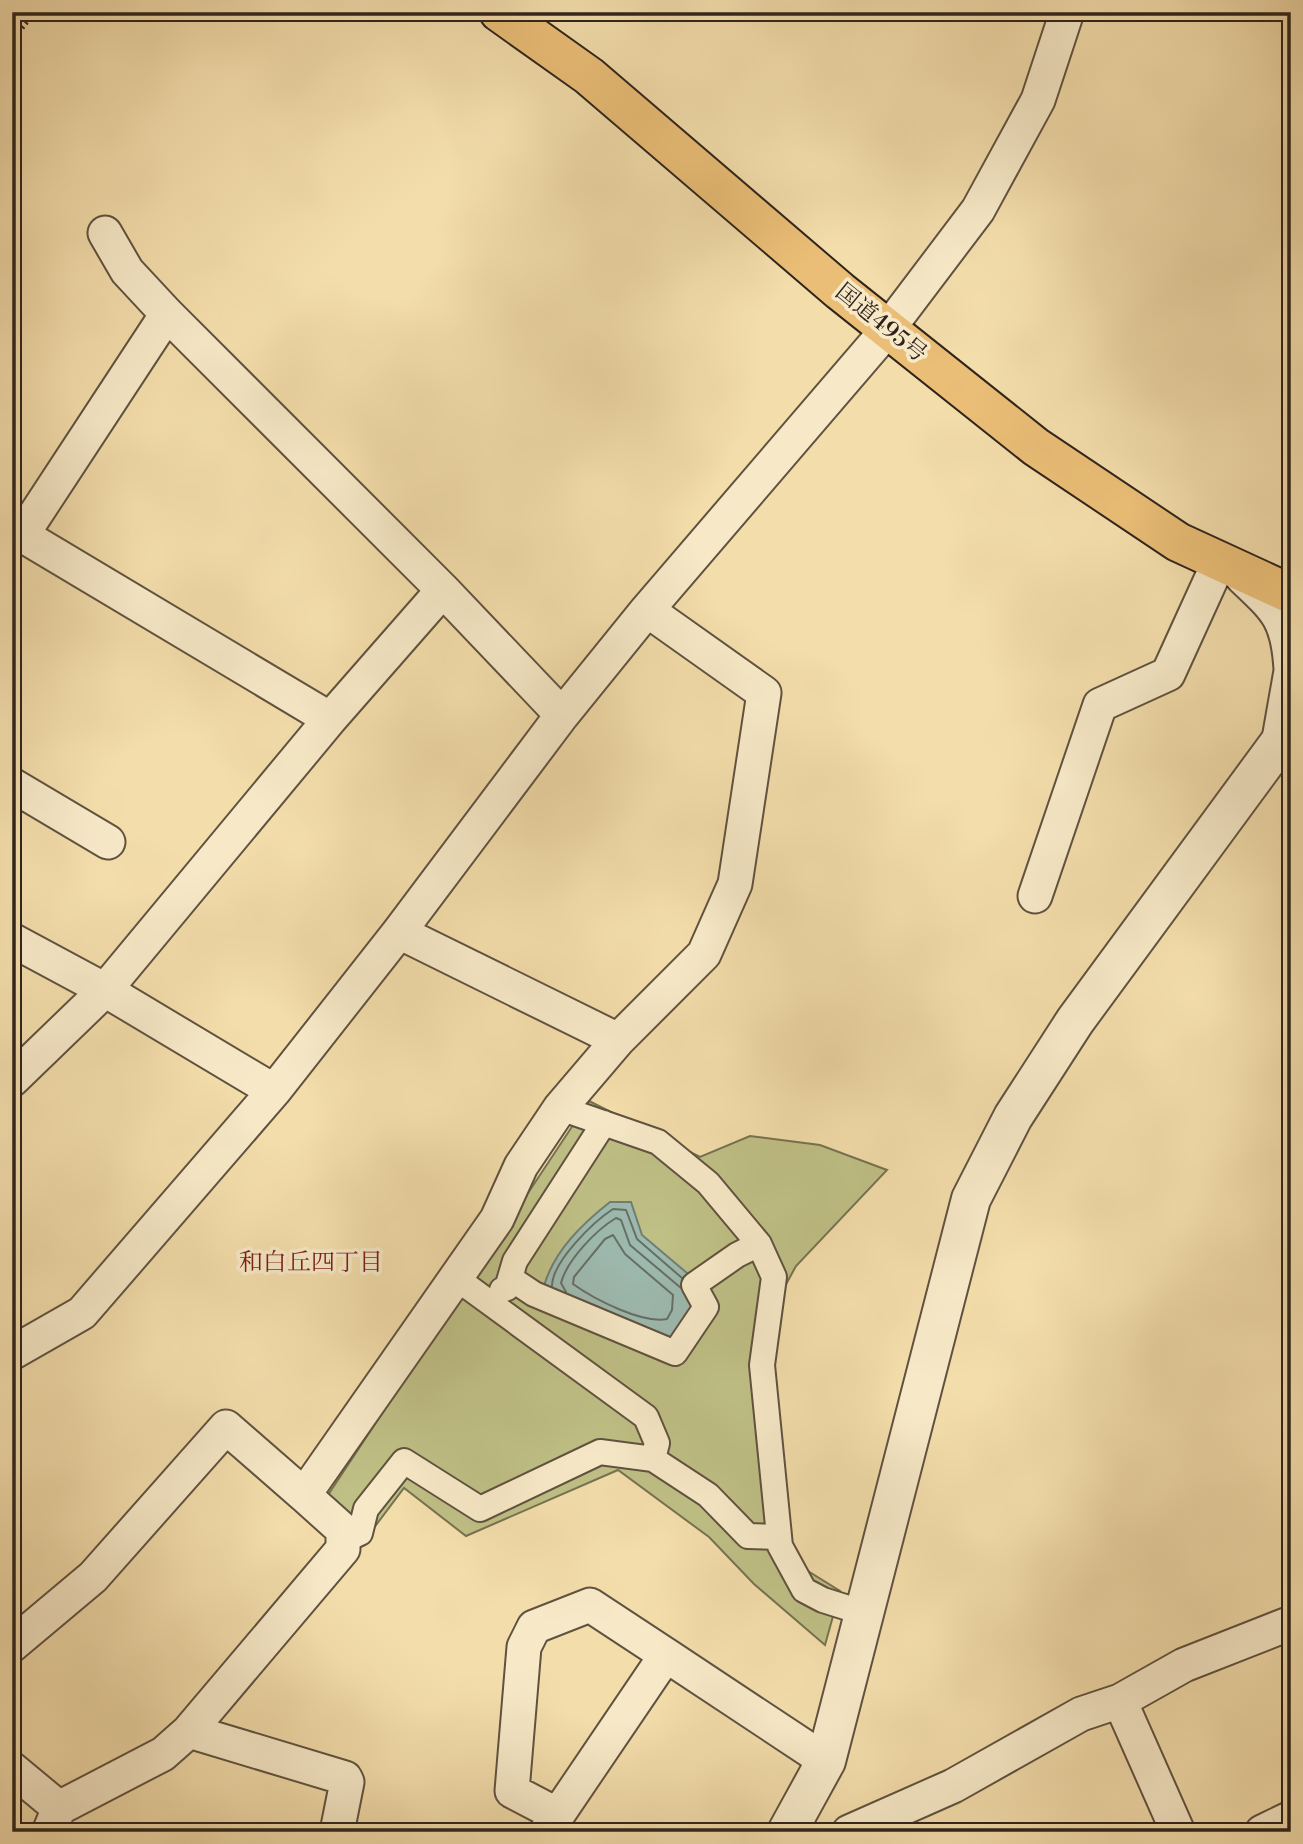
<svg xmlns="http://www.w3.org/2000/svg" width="1303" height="1844" viewBox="0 0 1303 1844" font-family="'Libre Bodoni','Noto Serif JP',serif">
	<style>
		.green { fill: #bfc086; stroke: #777251; stroke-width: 2 }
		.water { fill: #9dbab0; stroke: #717e75; stroke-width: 2 }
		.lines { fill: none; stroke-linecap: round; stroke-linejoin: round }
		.shore { stroke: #666f66; stroke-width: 2 }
		.pedestrian-casing { stroke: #605240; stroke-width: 28 }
		.minor-casing { stroke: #605240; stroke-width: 37 }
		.tertiary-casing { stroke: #605240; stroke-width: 42 }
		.trunk-casing { stroke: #2f241c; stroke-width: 42 }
		.path { stroke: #2f241c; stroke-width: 4.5; stroke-dasharray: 2 3.5; stroke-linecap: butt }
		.pedestrian { stroke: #f7e9c8; stroke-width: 24 }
		.minor { stroke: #f7e9c8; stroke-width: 33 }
		.tertiary { stroke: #f7e9c8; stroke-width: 38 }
		.trunk { stroke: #eabe76; stroke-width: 38 }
		.labels { text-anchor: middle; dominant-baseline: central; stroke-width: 7; stroke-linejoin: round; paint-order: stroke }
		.street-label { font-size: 23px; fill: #2f241c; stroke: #f7e9c8 }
		.neighbourhood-label { font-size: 24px; fill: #7a1f14; stroke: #f7e9c8 }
	</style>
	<rect width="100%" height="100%" fill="#f3ddab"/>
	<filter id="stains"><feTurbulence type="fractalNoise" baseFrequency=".00286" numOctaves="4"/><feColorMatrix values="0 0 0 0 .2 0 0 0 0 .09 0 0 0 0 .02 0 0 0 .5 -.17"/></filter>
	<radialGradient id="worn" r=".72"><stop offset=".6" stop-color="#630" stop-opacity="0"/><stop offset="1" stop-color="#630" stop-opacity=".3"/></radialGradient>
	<path class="green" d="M 589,1101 L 700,1157 L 750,1136 L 820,1145 L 887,1170 L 796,1266 L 766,1321 L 780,1483 L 795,1563 L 840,1591 L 825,1645 L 754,1584 L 709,1537 L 618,1470 L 466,1536 L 404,1488 L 370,1533 L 328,1495 Z"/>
	<path class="water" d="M 610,1202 L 631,1202 L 642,1235 L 700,1284 L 683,1344 L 544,1286 C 554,1251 582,1224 610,1202 Z"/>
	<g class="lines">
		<path class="shore" d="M 613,1235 L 625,1254 L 673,1295 L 672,1310 L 667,1319 C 642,1324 594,1299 573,1284 L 574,1277 L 605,1239 Z
			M 552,1286 C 552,1262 593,1222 613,1209 L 626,1210 L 637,1239 L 682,1278
			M 566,1292 L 561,1283 C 567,1260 596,1230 616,1218 L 621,1220 L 630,1245 L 681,1288"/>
		<defs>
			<path id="pedestrian" d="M 560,1108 L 658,1142 L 708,1183 L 759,1244 L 774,1277 L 762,1365 L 780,1546 L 804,1590 L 823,1600 L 864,1613
				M 456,1278 L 646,1417 L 657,1443 L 653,1459
				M 510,1278 L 534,1294 L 675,1353 L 706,1307 L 694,1285 L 737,1255 L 759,1244
				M 502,1290 L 507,1288 L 515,1261 L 604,1123
				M 343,1541 L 360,1533 L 366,1509 L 404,1461 L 480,1509 L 600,1452 L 653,1459 L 708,1495 L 748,1536 L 779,1537"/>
			<path id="minor" d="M 105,233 L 127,271 L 167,314 L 443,590 L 562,715
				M 167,314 L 22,535 L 330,719
				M 1242,577 C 1277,610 1288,619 1291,669
				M 1278,745 L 1291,671
				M 12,785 L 108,842
				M 1035,896 L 1100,705 L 1168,674 L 1219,562
				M 399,932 L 618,1040
				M 12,940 L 105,990 L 274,1091
				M 12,1080 L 105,990 L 330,719 L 443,590
				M 12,1353 L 82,1313 L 274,1091 L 399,932 L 562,715 L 647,610 L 888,329 L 978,210 L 1038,100 L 1067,12
				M 12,1645 L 93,1577 L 226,1427 L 304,1495
				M 1120,1701 L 1178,1832
				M 189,1731 L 345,1778 L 347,1782 L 337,1832
				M 12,1769 L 59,1808
				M 556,1814 L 512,1791 L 524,1647 L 534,1627 L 590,1605 L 666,1655
				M 49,1832 L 59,1808 L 163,1754 L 189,1731 L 343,1549 L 343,1530 L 304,1495 L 497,1219 L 521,1166 L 560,1108 L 618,1040 L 704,954 L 735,884 L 764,693 L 647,610
				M 546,1832 L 666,1655 L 826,1761
				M 849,1832 L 953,1786 L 1081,1714 L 1120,1701 L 1184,1665 L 1291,1623
				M 1262,1832 L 1291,1818"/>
			<path id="tertiary" d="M 787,1832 L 826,1761 L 971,1199 L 1013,1117 L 1075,1021 L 1291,727"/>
			<path id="trunk" d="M 499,12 L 589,76 L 840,291 L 1036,447 L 1178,542 L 1291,594"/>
		</defs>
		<use href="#pedestrian" class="pedestrian-casing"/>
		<use href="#minor" class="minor-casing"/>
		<use href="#tertiary" class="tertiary-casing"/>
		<use href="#trunk" class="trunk-casing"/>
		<path class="path" d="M 12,41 L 35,12"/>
		<use href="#pedestrian" class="pedestrian"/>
		<use href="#minor" class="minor"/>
		<use href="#tertiary" class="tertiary"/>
		<use href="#trunk" class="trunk"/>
	</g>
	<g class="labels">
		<g class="street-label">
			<text transform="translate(881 323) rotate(39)">国道495号</text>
		</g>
		<g class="neighbourhood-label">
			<text x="311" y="1263">和白丘四丁目</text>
		</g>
	</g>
	<rect width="1303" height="1844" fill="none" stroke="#f3ddab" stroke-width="42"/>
	<rect x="14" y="14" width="1275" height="1816" fill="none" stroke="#2f241c" stroke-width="3.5"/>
	<rect x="21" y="21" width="1261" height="1802" fill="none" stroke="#2f241c" stroke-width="2"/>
	<rect width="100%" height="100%" filter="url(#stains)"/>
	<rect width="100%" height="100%" fill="url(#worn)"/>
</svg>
